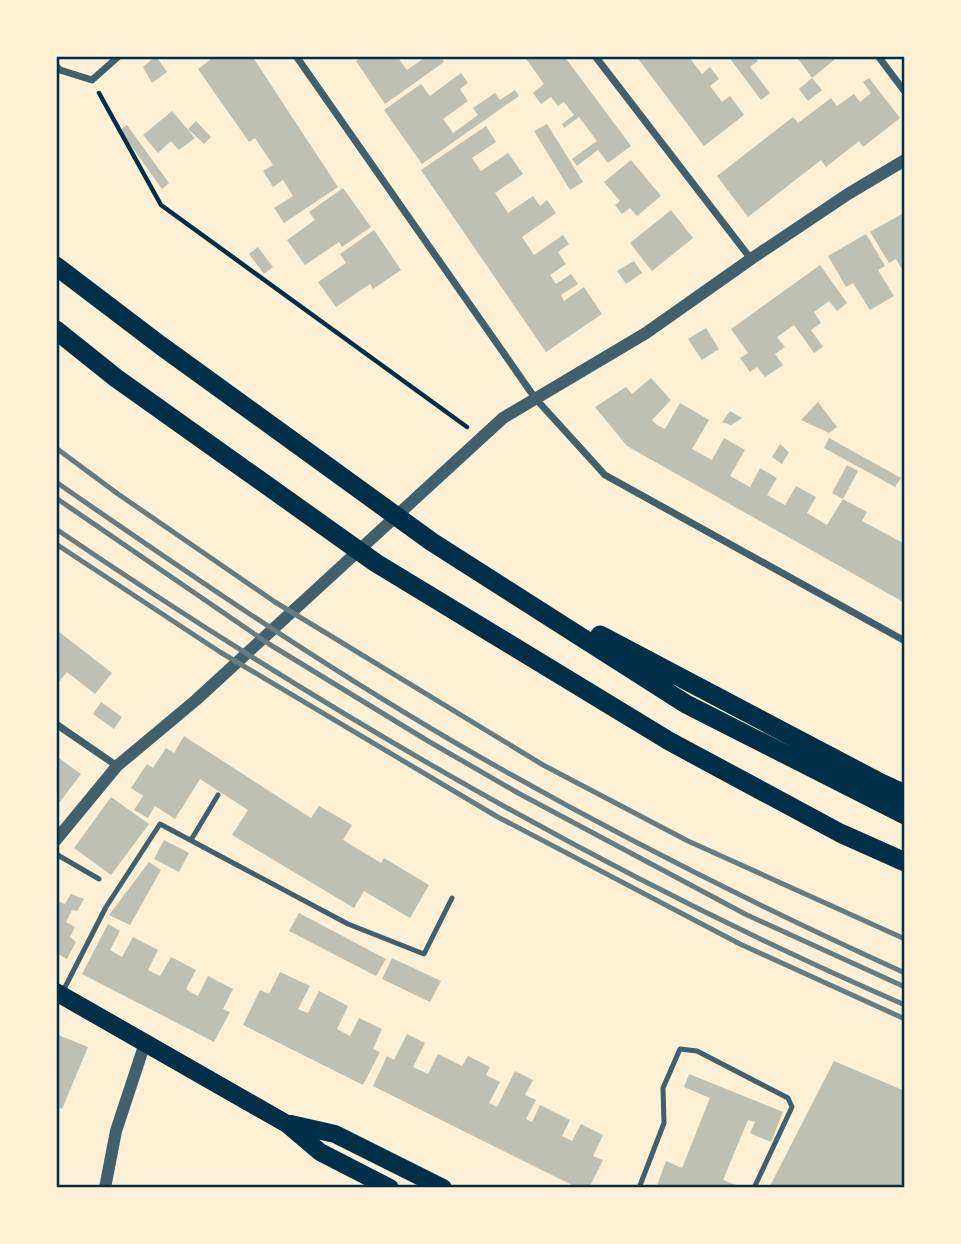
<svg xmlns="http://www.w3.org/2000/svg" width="961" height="1244" viewBox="0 0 961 1244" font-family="'Public Sans',sans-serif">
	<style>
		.building { fill: #bec0b2 }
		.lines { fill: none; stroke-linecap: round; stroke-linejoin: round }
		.path { stroke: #003049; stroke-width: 4.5 }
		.service { stroke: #3f606c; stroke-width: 5 }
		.minor { stroke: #3f606c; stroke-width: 7 }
		.tertiary { stroke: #3f606c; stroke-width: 12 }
		.primary { stroke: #003049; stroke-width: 18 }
		.motorway { stroke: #003049; stroke-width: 19 }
		.rail { stroke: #657d81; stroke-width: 5 }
		.neatline { fill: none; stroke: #003049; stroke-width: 2.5 }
	</style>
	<rect width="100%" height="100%" fill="#fdf0d5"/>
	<path class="building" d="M 156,56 L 167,72 L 152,83 L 143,67 Z
		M 207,56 L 252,56 L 338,187 L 284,223 L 274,208 L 293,196 L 283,180 L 273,187 L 263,171 L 273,165 L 255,138 L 249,142 L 198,69 L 210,60 Z
		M 363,56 L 397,56 L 407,70 L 427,56 L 440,56 L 444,62 L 385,104 L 356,61 Z
		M 524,56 L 564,56 L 631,146 L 608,163 L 598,150 L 577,166 L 572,159 L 597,141 L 579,117 L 564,128 L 562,124 L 574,115 L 564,102 L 558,106 L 551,97 L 541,104 L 533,93 L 544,84 Z
		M 636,56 L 688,56 L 702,74 L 710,67 L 719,79 L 710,86 L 722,102 L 730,96 L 744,115 L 704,146 Z
		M 728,56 L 755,56 L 758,61 L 750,67 L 770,93 L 761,100 Z
		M 796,56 L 839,56 L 812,78 Z
		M 461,73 L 468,83 L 460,89 L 468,101 L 443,119 L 453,133 L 478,115 L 473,108 L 495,93 L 500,100 L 515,90 L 519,96 L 422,164 L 384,110 L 421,84 L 430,96 Z
		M 812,78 L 822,90 L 808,101 L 799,89 Z
		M 869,78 L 900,118 L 863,147 L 859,141 L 826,167 L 821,160 L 748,217 L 717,176 L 793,117 L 798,123 L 831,98 L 837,106 L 854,94 L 860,102 L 871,93 L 863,82 Z
		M 172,111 L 195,138 L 179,150 L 171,141 L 158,153 L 143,135 Z
		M 196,121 L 211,137 L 204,144 L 188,129 Z
		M 547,124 L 583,182 L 570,190 L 534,131 Z
		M 127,125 L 169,183 L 162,189 L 120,130 Z
		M 486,126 L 496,142 L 472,158 L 481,171 L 508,153 L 523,174 L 495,193 L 508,213 L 533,196 L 540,206 L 547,200 L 556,213 L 522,237 L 534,255 L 563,235 L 569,244 L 558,252 L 566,264 L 550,275 L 556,284 L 571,274 L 578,284 L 561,295 L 564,301 L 584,287 L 602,314 L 546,352 L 421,170 Z
		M 631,160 L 661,196 L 637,216 L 630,208 L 622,214 L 615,205 L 620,201 L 604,182 Z
		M 343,188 L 371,227 L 342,247 L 339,242 L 305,265 L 287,240 L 315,220 L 309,212 Z
		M 671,210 L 693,238 L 652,271 L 630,243 Z
		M 905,212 L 905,275 L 896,259 L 889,263 L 870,232 Z
		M 374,230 L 401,270 L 373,289 L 370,284 L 336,307 L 318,282 L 346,263 L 340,254 Z
		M 866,234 L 885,266 L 878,270 L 894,296 L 870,310 L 853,283 L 846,287 L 828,256 Z
		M 258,247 L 273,267 L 264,274 L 249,254 Z
		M 634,261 L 642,273 L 626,284 L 617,271 Z
		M 820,265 L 847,303 L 837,311 L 829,301 L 814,312 L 821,323 L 811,330 L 823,347 L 814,353 L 794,325 L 777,337 L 785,347 L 775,354 L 783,365 L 765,377 L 757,367 L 750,372 L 740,358 L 748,353 L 731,329 Z
		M 706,328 L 719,349 L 702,360 L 688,339 Z
		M 651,378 L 671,400 L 652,420 L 657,425 L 665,429 L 680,403 L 709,420 L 692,449 L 712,460 L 724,438 L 745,450 L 730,476 L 750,487 L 760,468 L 777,478 L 767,495 L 785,505 L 796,486 L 816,497 L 807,513 L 827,525 L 843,499 L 832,493 L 847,465 L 858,471 L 843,499 L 867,512 L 862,521 L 905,544 L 905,603 L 627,446 L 595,407 L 626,387 L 632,394 Z
		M 818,402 L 837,427 L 829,433 L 801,420 Z
		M 730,411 L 742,418 L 731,425 L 722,422 Z
		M 829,438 L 901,478 L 895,487 L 824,448 Z
		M 780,444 L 789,452 L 782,464 L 772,457 Z
		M 58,631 L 112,673 L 95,694 L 67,672 L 58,683 L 56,682 L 56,634 Z
		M 101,702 L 122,717 L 114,729 L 93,714 Z
		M 184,736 L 311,818 L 319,806 L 352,825 L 343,840 L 381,863 L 384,858 L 429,885 L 410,918 L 364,891 L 354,908 L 232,835 L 248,810 L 200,779 L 175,819 L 155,806 L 148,818 L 134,810 L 143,796 L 131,788 L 147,764 L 153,768 L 166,748 L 174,753 Z
		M 56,756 L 81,774 L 56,807 Z
		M 111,797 L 149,824 L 111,875 L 74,848 Z
		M 164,840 L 189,853 L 179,872 L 154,859 Z
		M 149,862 L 161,870 L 130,925 L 109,915 Z
		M 71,894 L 84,899 L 77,911 L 72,910 L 66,922 L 75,927 L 70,937 L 76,942 L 67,959 L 58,954 L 56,957 L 56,900 L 65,904 Z
		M 299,913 L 386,959 L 376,976 L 289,931 Z
		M 108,924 L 120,931 L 110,950 L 122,957 L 133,937 L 158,950 L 148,970 L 160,976 L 171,957 L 196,970 L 186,989 L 192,993 L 198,996 L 208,976 L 233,989 L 223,1009 L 230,1012 L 214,1042 L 82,974 Z
		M 392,958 L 441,981 L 430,1002 L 382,979 Z
		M 280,972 L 310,986 L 298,1009 L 308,1013 L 319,991 L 348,1006 L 337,1029 L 350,1036 L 359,1018 L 382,1029 L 373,1049 L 380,1052 L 363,1085 L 243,1025 L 260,990 L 269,994 Z
		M 56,1034 L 88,1047 L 62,1109 L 56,1106 Z
		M 407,1034 L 425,1043 L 413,1067 L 428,1074 L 438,1054 L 462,1066 L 468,1056 L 490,1067 L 486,1075 L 500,1082 L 489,1103 L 497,1107 L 515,1071 L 533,1080 L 525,1095 L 536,1100 L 526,1119 L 532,1122 L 540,1105 L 570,1120 L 562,1136 L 572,1141 L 581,1124 L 603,1135 L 593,1156 L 603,1160 L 589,1188 L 578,1188 L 373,1086 L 387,1056 L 394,1060 Z
		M 834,1061 L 905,1091 L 905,1188 L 769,1188 Z
		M 689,1074 L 783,1112 L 771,1142 L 750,1133 L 755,1122 L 748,1120 L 723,1180 L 739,1186 L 738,1188 L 656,1188 L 666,1161 L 682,1168 L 710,1098 L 684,1087 Z"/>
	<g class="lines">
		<path class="path" d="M 99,93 L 161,205 L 467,427"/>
		<path class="service" d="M 191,840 L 218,795
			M 56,854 L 99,879
			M 62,993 L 106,907 L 160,824 L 348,924 L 424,954 L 452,898
			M 639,1188 L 664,1123 L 663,1088 L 680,1049 L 697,1051 L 788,1098 L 792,1107 L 754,1188"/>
		<path class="minor" d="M 296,56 L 535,398 L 605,475 L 905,641
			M 595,56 L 751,259
			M 878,56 L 905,92
			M 56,66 L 60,70 L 92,80 L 119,56
			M 56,724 L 117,766"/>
		<path class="tertiary" d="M 56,840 L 117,766 L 196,700 L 503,418 L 646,333 L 751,259 L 848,194 L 905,160
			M 105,1188 L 116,1131 L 145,1043"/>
		<path class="primary" d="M 56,992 L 287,1124 L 320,1152 L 390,1188
			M 291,1124 L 335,1134 L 443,1188"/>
		<path class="motorway" d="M 56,266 L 160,345 L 432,542 L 686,704 L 905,815
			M 56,330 L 116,378 L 376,563 L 669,741 L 840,833 L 905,862
			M 600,635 L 877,781 L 905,794"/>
		<path class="rail" d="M 56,448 L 118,494 L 275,602 L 543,765 L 688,841 L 905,939
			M 56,482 C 186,572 317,662 454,742 C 600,827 751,903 905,973
			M 56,498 L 269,644 L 428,741 L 518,793 L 747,915 L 905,987
			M 56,529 C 324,711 607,876 905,1005
			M 56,544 L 220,652 L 496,816 L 740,944 L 905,1019"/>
	</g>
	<rect width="961" height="1244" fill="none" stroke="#fdf0d5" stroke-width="116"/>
	<rect x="58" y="58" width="845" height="1128" class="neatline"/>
</svg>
